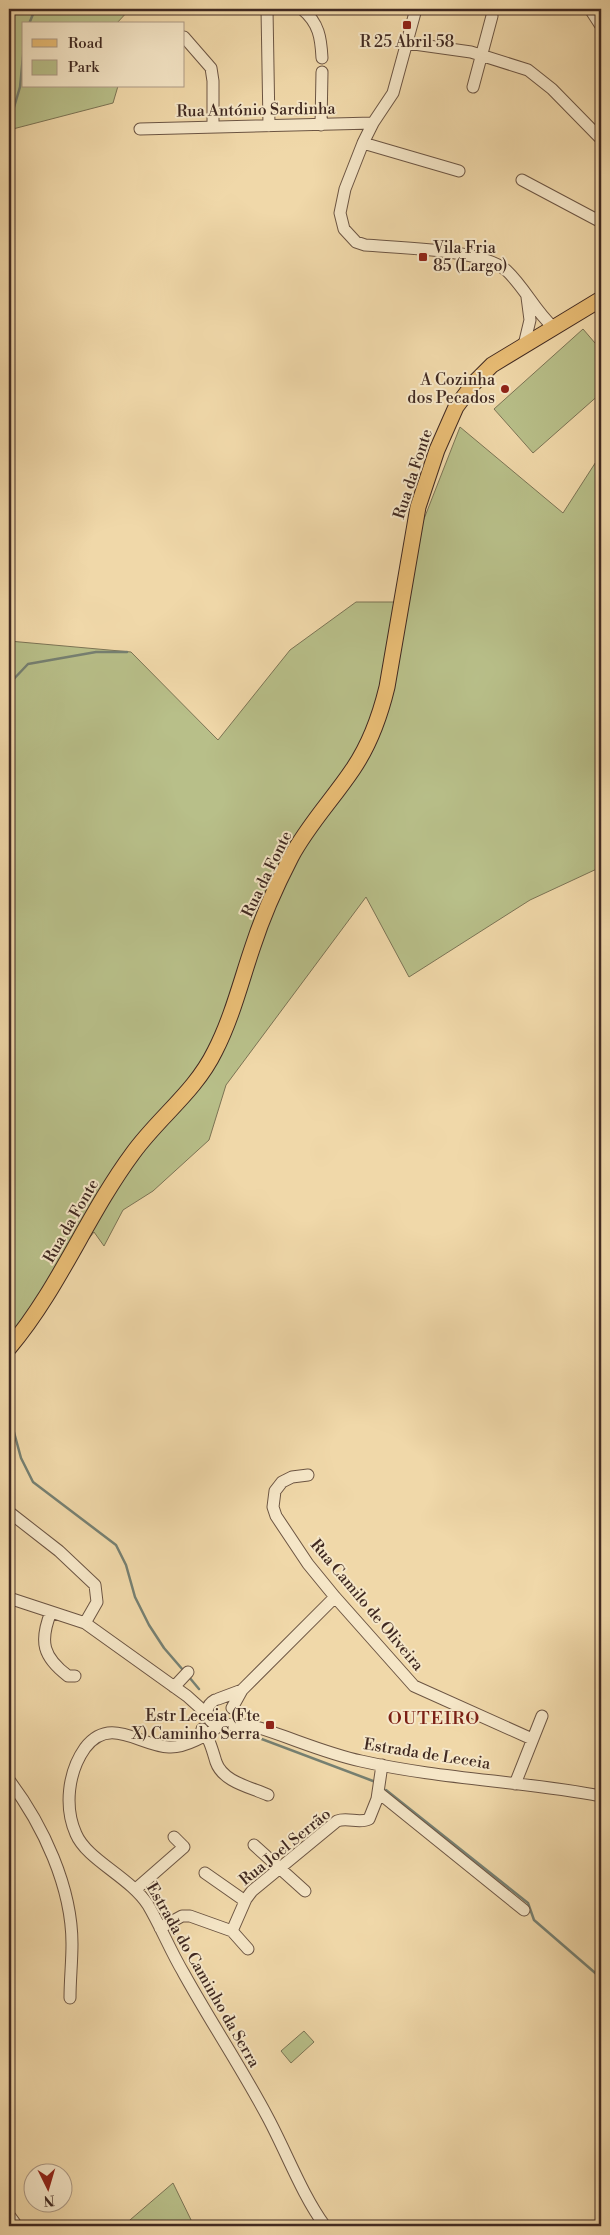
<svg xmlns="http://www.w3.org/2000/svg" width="610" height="2235" viewBox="0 0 610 2235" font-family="'Libre Bodoni',serif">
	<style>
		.green { fill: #b8bf89; stroke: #7c7455 }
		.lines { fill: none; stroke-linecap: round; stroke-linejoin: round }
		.stream { stroke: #768072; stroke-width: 2.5 }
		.minor-casing { stroke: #6c5543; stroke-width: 13 }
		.major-casing { stroke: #402921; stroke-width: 17 }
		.minor { stroke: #f5e6c7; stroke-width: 11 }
		.major { stroke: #e8bc74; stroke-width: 15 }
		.poi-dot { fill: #8f2418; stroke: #f5e6c7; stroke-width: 2 }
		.labels { text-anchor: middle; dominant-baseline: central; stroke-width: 4; stroke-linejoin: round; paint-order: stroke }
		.poi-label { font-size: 16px; fill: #402921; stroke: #f5e6c7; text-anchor: end }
		.street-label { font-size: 16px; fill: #402921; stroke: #f5e6c7 }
		.neighbourhood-label { font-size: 18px; letter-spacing: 1px; fill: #7a1f14; stroke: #f5e6c7 }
	</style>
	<rect width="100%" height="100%" fill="#f0d8a9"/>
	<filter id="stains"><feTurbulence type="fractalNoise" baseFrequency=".004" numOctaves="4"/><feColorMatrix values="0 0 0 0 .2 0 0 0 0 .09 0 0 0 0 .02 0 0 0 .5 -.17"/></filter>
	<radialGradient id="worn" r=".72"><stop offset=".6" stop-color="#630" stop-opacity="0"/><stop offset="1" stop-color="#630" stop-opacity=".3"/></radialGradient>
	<path class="green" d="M 9,9 L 130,9 L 116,24 L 24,24 L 24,86 L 118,86 L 113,103 L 9,130 Z
		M 583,329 L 601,350 L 601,393 L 533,453 L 494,409 Z
		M 460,427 L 563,513 L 601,454 L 601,867 L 530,900 L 409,977 L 366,897 L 226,1085 L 209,1140 L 153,1191 L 123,1210 L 104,1246 L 94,1232 L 9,1343 L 9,641 L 131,652 L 218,740 L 290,650 L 356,602 L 408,602 L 422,524 Z
		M 304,2031 L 314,2042 L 291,2063 L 281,2051 Z
		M 173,2183 L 194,2226 L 123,2226 Z"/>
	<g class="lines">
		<path class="stream" d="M 29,24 L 35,9
			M 9,124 L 20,87 L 24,46
			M 9,684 L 28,664 L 96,652 L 127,652
			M 9,1414 L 21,1458 L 33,1482 L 116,1545 L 126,1565 L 135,1597 L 149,1625 L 164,1648 L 183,1670
			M 189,1677 L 199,1689
			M 243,1732 L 373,1781
			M 386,1790 L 528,1903 L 534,1920 L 601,1978"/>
		<defs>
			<path id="minor" d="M 267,9 L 269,126
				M 302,9 C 319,23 321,38 322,58
				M 416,9 L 393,93 L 373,123 L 363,143 L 345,189 L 340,213 L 344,229 L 356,242 L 365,245 C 400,248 483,249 507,271 C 525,288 535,311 553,327
				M 590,9 L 601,26
				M 184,37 L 211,68 L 213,81 L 213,127
				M 407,43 L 471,52 L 528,70 L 552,89 L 601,139
				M 473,87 L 492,16
				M 321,125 L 322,72
				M 140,129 L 373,123
				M 363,143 L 459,171
				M 522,180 L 601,222
				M 524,345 L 530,320 L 527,297
				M 308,1475 L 292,1477 L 282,1482 L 275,1491 L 273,1507 L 276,1516 L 308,1564 L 335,1597 L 414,1686 L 532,1739
				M 9,1512 L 59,1551 L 95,1585 L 97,1602 L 85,1623
				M 9,1598 L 85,1623 L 187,1696 L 207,1714
				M 51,1612 C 39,1642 43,1657 68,1676 L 75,1676
				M 174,1687 L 188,1672
				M 218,1699 L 242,1690
				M 215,1700 C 206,1705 204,1715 213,1723 C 223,1727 240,1722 253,1726 C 290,1737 324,1753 361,1761 C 440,1779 522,1781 601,1796
				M 232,1708 L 242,1690 L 335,1597
				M 220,1725 C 208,1735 185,1748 169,1747 C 140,1746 110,1715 85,1748 C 68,1772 64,1807 76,1834 C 87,1860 130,1877 148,1905 C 161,1927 170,1950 183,1972 C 210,2021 241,2067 267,2116 C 286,2151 302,2195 325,2226
				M 202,1729 C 210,1740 212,1749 216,1762 C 223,1782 250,1787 268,1795
				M 9,1780 C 43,1825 72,1887 72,1944 C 72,1962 70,1980 70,1998
				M 515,1784 L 542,1716
				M 379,1793 L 524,1910
				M 254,1845 L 305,1891
				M 205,1873 L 245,1901
				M 136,1889 L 184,1847 L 174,1837
				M 160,1928 L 182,1916 L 190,1916 L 232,1931 L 246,1899 L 252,1891 L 337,1821 C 348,1817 359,1824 369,1819 L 377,1799 L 382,1765
				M 232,1931 L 248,1949
				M 9,2215 L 17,2226"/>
			<path id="major" d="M 9,1348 C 59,1289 87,1215 133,1153 C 159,1117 195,1092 215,1051 C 232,1018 241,981 253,946 C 263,915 276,886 291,857 C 308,825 333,799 353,769 C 370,744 380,716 387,687 L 418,507 L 437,450 L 456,407 L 474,383 L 492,365 L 601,299"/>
		</defs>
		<use href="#minor" class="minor-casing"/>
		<use href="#major" class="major-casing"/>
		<use href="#minor" class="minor"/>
		<use href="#major" class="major"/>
	</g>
	<g class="poi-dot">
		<rect x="402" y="20" width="10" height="10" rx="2.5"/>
		<rect x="418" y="252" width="10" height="10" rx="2.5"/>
		<circle cx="505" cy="389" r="5"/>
		<rect x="265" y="1720" width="10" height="10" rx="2.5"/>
	</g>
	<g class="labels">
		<g class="poi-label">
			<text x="407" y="42" text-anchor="middle">R 25 Abril 58</text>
			<text x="433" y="248" text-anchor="start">Vila Fria<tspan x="433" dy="18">85 (Largo)</tspan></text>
			<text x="495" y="380">A Cozinha<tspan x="495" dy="18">dos Pecados</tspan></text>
			<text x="260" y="1716">Estr Leceia (Fte<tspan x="260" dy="18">X) Caminho Serra</tspan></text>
		</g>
		<g class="street-label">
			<text transform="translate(256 110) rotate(-1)">Rua António Sardinha</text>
			<text transform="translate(413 474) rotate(-72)">Rua da Fonte</text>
			<text transform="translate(267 874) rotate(-64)">Rua da Fonte</text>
			<text transform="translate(71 1221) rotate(-60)">Rua da Fonte</text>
			<text transform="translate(367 1605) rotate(50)">Rua Camilo de Oliveira</text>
			<text transform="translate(427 1754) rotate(9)">Estrada de Leceia</text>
			<text transform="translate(285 1847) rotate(-39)">Rua Joel Serrão</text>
			<text transform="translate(203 1975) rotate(60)">Estrada do Caminho da Serra</text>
		</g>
		<g class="neighbourhood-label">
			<text x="434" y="1718">OUTEIRO</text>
		</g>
	</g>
	<rect width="610" height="2235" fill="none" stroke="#f0d8a9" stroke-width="30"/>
	<rect x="10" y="10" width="590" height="2215" fill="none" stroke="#402921" stroke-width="2.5"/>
	<rect x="15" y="15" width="580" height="2205" fill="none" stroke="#402921"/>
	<rect x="22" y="22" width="162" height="65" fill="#f5e6c7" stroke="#ad9a85"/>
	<rect x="32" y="39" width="25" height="8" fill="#e8bc74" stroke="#ad9a85"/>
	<text x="68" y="48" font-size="15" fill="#402921">Road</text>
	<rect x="32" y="60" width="25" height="15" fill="#b8bf89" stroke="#ad9a85"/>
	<text x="68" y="72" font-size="15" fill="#402921">Park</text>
	<g transform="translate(48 2188) rotate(175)"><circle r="24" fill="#f5e6c7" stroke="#ad9a85"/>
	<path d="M0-4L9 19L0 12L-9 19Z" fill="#8f2418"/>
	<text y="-8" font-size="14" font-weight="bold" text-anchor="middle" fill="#402921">N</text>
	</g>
	<rect width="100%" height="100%" filter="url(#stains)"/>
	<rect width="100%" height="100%" fill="url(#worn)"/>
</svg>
